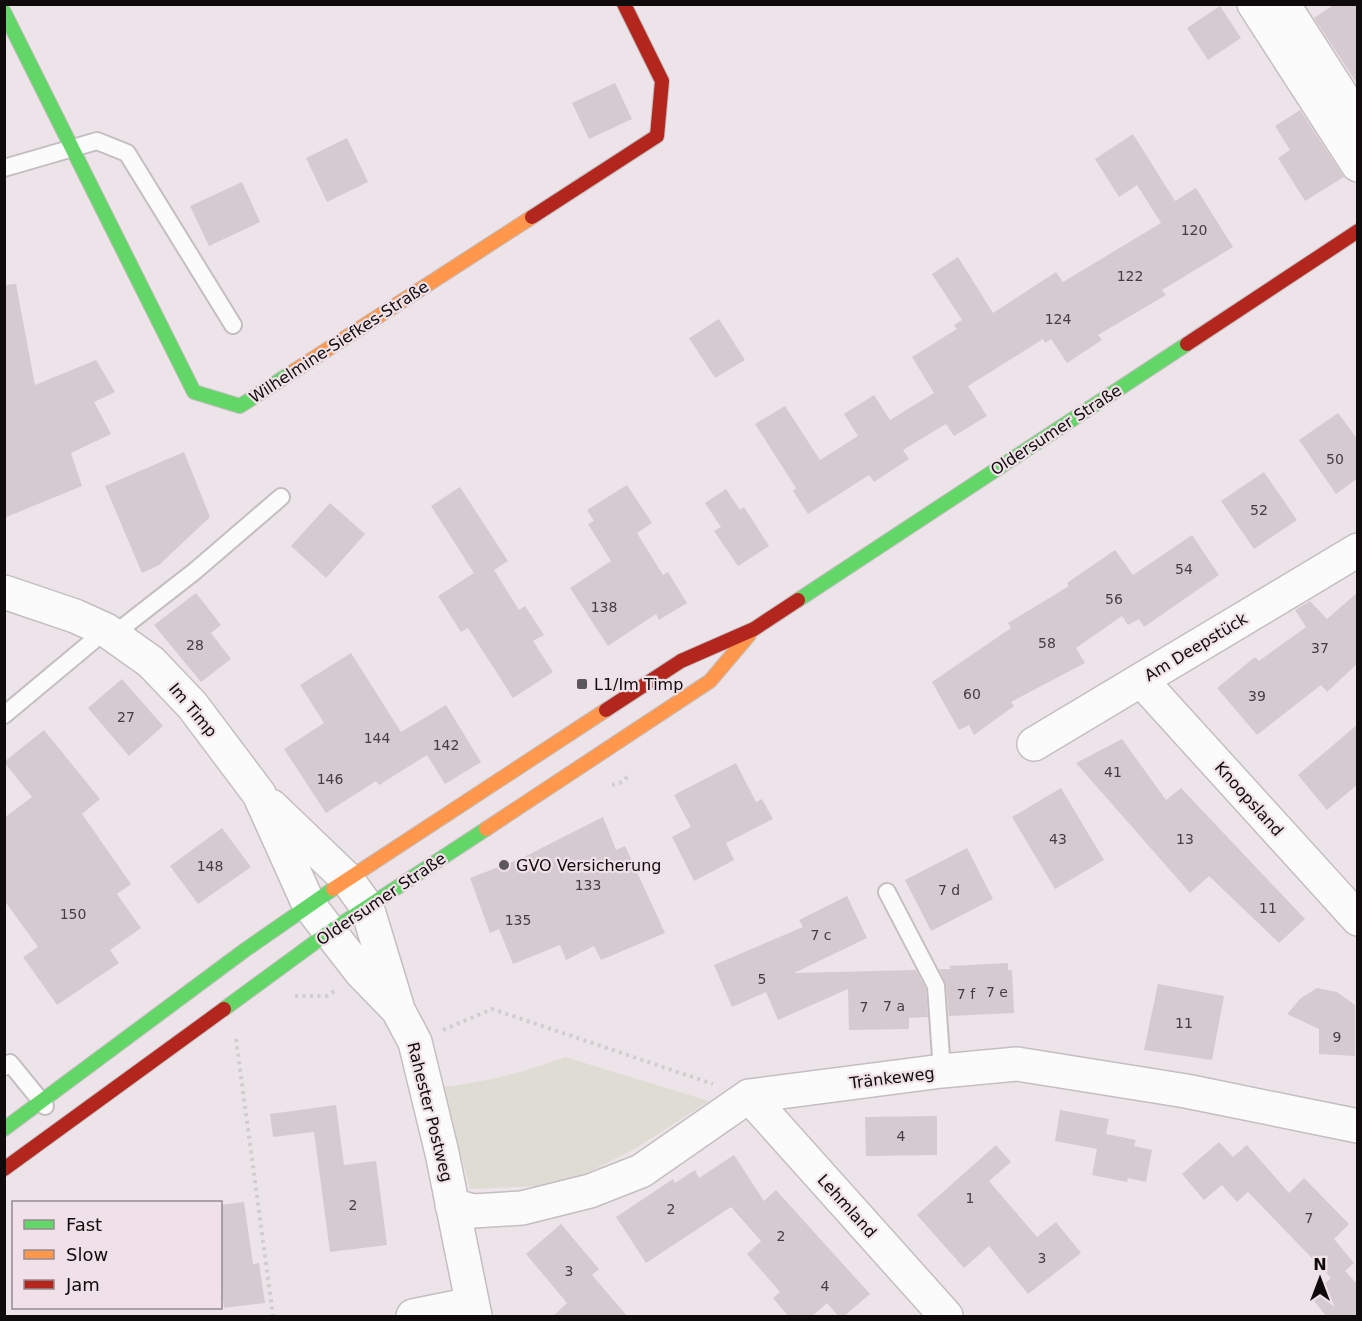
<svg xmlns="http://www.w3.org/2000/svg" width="1362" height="1321" viewBox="0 0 1362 1321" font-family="'DejaVu Sans',sans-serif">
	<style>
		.green { fill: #dfddd3 }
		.building { fill: #d5cacf }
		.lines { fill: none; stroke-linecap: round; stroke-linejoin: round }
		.lane-casing { stroke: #c4bec1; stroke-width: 20 }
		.street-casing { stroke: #c4bec1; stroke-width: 36 }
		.fast-casing { stroke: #c4bec1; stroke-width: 16 }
		.slow-casing { stroke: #c4bec1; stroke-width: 16 }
		.jam-casing { stroke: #c4bec1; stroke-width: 16 }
		.path { stroke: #d0cdce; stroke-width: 4; stroke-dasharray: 3 4.5; stroke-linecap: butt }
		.lane { stroke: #fcfbfc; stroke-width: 16 }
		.street { stroke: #fcfbfc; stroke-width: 33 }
		.fast { stroke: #63d668; stroke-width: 14 }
		.slow { stroke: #ff974d; stroke-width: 14 }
		.jam { stroke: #b3261e; stroke-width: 14 }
		.poi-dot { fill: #5c575a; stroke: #efe1e7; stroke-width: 2 }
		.labels { text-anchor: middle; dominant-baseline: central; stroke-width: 4.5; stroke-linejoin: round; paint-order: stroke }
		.number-label { font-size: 14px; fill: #423d40 }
		.street-label { font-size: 16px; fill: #0f0b0d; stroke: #efe1e7 }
		.poi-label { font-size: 16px; fill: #0f0b0d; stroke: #efe1e7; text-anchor: start }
	</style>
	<rect width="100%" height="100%" fill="#ece4e8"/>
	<path class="green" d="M 565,1057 L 709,1101 L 635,1149 L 563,1185 L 470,1189 L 443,1087 C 485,1082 526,1072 565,1057 Z"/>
	<path class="building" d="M 1335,4 L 1358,4 L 1358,85 L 1314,18 Z
		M 1220,6 L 1241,38 L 1208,60 L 1187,28 Z
		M 615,83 L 632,119 L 589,139 L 572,103 Z
		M 1300,110 L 1344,177 L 1305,201 L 1278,158 L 1290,150 L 1275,126 Z
		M 1133,134 L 1175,201 L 1196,188 L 1233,247 L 1162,290 L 1166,295 L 1098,335 L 1102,340 L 1067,363 L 1051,339 L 1045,343 L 1043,339 L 968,386 L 987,416 L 954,436 L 946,424 L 903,450 L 909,459 L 874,482 L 869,475 L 808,514 L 793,491 L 796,488 L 755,424 L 785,406 L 820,460 L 858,436 L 844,414 L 874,395 L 890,420 L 934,393 L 912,357 L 957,329 L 954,325 L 962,320 L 932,274 L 958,257 L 993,313 L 1056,272 L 1063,282 L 1161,223 L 1137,185 L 1119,197 L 1095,159 Z
		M 347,138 L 368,182 L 327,202 L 306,158 Z
		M 242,182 L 260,222 L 209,246 L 190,206 Z
		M 16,284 L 35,385 L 96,360 L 115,392 L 94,402 L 111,434 L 71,453 L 82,486 L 4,518 L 4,285 Z
		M 719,319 L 745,360 L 715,378 L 689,338 Z
		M 1338,413 L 1358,440 L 1358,478 L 1336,494 L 1299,440 Z
		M 184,452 L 210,517 L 159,565 L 142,573 L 105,486 Z
		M 1264,472 L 1297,520 L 1254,549 L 1221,501 Z
		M 627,485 L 652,523 L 637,533 L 663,575 L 668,572 L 687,603 L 659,620 L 656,614 L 608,646 L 570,588 L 611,561 L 588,524 L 594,521 L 587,510 Z
		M 460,487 L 508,561 L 494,570 L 519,610 L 525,606 L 544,635 L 533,641 L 553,672 L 513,698 L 468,628 L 461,632 L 438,596 L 474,573 L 431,506 Z
		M 726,489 L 740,510 L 744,507 L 769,546 L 738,566 L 714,531 L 721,527 L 705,503 Z
		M 330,503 L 365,534 L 326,578 L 291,546 Z
		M 1192,535 L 1219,575 L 1144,627 L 1139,619 L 1128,625 L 1122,616 L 1076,648 L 1085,663 L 1011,702 L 1014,706 L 974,735 L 969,725 L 959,730 L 932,682 L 1011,628 L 1008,623 L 1069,586 L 1067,583 L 1115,550 L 1133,575 Z
		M 1358,592 L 1358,663 L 1327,692 L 1321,685 L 1257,735 L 1217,688 L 1255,657 L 1259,661 L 1306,627 L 1295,610 L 1310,601 L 1327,619 Z
		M 196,593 L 221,625 L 211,633 L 231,659 L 201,682 L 154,625 Z
		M 351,653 L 401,732 L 446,705 L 481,762 L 445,784 L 427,755 L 379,785 L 376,781 L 326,813 L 284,749 L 324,723 L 300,685 Z
		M 122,679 L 163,726 L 129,756 L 88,708 Z
		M 1358,724 L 1358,784 L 1327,810 L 1298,775 Z
		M 44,730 L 100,799 L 82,814 L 131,884 L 117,894 L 141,928 L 110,950 L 119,963 L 57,1005 L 23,957 L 38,947 L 4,900 L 4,818 L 32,797 L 4,762 Z
		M 1122,739 L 1166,800 L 1181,788 L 1305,919 L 1279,943 L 1209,876 L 1190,893 L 1076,763 Z
		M 736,763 L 756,802 L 762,799 L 773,819 L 726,843 L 734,860 L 694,881 L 672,837 L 691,827 L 674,795 Z
		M 1061,788 L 1104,860 L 1055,889 L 1012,817 Z
		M 603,817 L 616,850 L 625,846 L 665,933 L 601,960 L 594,946 L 566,960 L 560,945 L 513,964 L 499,929 L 490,933 L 470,878 L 520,859 Z
		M 222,828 L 251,867 L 198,904 L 170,866 Z
		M 967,848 L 993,899 L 931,931 L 905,880 Z
		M 847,896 L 867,938 L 794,973 L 916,970 L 926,989 L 928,1017 L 909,1018 L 909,1029 L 849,1030 L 848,989 L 778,1020 L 766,992 L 732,1007 L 714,965 L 803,927 L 799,920 Z
		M 1008,963 L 1008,970 L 1012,970 L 1014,1013 L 949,1016 L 946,985 L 939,969 L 951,969 L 949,966 Z
		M 1158,984 L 1224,996 L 1212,1060 L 1144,1050 Z
		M 1317,988 L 1337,992 L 1355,1005 L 1355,1056 L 1319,1054 L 1319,1029 L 1287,1014 L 1301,998 Z
		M 336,1105 L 344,1165 L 376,1161 L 387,1245 L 330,1252 L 314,1132 L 273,1137 L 270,1114 Z
		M 1060,1110 L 1109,1119 L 1106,1134 L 1136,1140 L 1134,1146 L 1152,1150 L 1146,1182 L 1128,1178 L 1127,1182 L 1092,1175 L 1097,1149 L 1055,1141 Z
		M 937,1116 L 937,1155 L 866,1156 L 865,1117 Z
		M 1219,1142 L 1233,1157 L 1247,1145 L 1289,1193 L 1304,1178 L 1349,1224 L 1334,1239 L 1354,1263 L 1345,1271 L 1358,1285 L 1358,1317 L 1327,1317 L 1310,1296 L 1331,1278 L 1248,1192 L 1237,1202 L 1222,1185 L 1204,1200 L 1182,1174 Z
		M 996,1145 L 1011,1162 L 989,1181 L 1037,1237 L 1056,1222 L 1081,1253 L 1028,1294 L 989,1246 L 964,1268 L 917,1215 Z
		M 734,1155 L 764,1201 L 776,1190 L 870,1294 L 843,1317 L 839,1317 L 827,1303 L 811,1317 L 789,1317 L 773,1298 L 780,1292 L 747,1254 L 761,1241 L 731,1207 L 646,1263 L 616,1217 L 673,1179 L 675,1183 L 695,1170 L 699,1178 Z
		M 244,1202 L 253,1264 L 259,1263 L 265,1303 L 224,1308 L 220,1280 L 220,1205 Z
		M 561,1224 L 599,1269 L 592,1275 L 628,1317 L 552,1317 L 567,1303 L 526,1254 Z"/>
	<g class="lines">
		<defs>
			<path id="lane" d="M 4,168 L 97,141 L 127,153 L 233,325
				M 113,635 L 195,571 L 281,497
				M 4,715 L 106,630
				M 887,892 L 936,986 L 942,1071
				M 4,1067 L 10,1063 L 45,1106"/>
			<path id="street" d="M 1254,4 L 1358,165
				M 1283,4 L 1358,121
				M 4,592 L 75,616 L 106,630 L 151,662 L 192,705 L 259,794 L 309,905 L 361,972 L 398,1010 L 415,1042 L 442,1153 L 475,1316
				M 1141,680 L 1358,919
				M 1034,744 L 1358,550
				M 271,806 L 347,879 L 367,907 L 397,1006
				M 749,1096 L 946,1316
				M 452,1205 L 473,1211 L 522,1208 L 590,1191 L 641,1171 L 749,1096 L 942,1071 L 1017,1064 L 1186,1091 L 1358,1126
				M 413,1316 L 472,1304"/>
			<path id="fast" d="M 4,12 L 194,392 L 240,406 L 294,371
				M 798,600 L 1187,344
				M 224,1009 L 329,932 L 486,829
				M 4,1129 L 245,950 L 333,889"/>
			<path id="slow" d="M 294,371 L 532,217
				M 486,829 L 710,681 L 749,635
				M 333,889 L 606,710"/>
			<path id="jam" d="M 532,217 L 657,136 L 662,81 L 624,4
				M 1187,344 L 1358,231
				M 606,710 L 681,661 L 754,629 L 798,600
				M 4,1169 L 224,1009"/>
		</defs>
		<use href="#lane" class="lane-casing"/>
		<use href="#street" class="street-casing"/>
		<use href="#fast" class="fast-casing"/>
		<use href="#slow" class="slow-casing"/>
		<use href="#jam" class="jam-casing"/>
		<path class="path" d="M 612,785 L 623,782 L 630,773
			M 295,996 L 327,996 L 336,990
			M 443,1030 L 492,1009 L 713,1084
			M 236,1039 L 273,1316"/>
		<use href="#lane" class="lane"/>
		<use href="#street" class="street"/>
		<use href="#fast" class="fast"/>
		<use href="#slow" class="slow"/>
		<use href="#jam" class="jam"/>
	</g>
	<g class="poi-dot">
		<rect x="576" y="678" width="12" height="12" rx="3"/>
		<circle cx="504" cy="865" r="6"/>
	</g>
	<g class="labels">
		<g class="number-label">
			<text x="1194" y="230">120</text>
			<text x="1130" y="276">122</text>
			<text x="1058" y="319">124</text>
			<text x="1335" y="459">50</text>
			<text x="1259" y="510">52</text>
			<text x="1184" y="569">54</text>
			<text x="1114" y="599">56</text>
			<text x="604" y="607">138</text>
			<text x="1047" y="643">58</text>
			<text x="195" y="645">28</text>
			<text x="1320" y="648">37</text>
			<text x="972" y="694">60</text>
			<text x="1257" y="696">39</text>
			<text x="126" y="717">27</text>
			<text x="377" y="738">144</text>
			<text x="446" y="745">142</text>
			<text x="1113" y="772">41</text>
			<text x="330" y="779">146</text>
			<text x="1058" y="839">43</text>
			<text x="1185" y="839">13</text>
			<text x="210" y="866">148</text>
			<text x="588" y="885">133</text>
			<text x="949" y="890">7 d</text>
			<text x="1268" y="908">11</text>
			<text x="73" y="914">150</text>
			<text x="518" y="920">135</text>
			<text x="821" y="935">7 c</text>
			<text x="762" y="979">5</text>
			<text x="997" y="992">7 e</text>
			<text x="966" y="994">7 f</text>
			<text x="894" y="1006">7 a</text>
			<text x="864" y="1007">7</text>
			<text x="1184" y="1023">11</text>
			<text x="1337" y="1037">9</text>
			<text x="901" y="1136">4</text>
			<text x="970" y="1198">1</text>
			<text x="353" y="1205">2</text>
			<text x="671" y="1209">2</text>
			<text x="1309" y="1218">7</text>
			<text x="781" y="1236">2</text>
			<text x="1042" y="1258">3</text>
			<text x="569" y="1271">3</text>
			<text x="825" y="1286">4</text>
		</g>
		<g class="street-label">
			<text transform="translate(339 342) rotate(-33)">Wilhelmine-Siefkes-Straße</text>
			<text transform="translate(1056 430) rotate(-33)">Oldersumer Straße</text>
			<text transform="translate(1196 647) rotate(-31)">Am Deepstück</text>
			<text transform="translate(193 710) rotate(50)">Im Timp</text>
			<text transform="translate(1249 799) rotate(48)">Knoopsland</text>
			<text transform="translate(381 899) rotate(-34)">Oldersumer Straße</text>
			<text transform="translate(892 1078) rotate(-7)">Tränkeweg</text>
			<text transform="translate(430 1112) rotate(76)">Rahester Postweg</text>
			<text transform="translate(847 1206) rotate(48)">Lehmland</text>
		</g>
		<g class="poi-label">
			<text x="594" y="684">L1/Im Timp</text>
			<text x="516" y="865">GVO Versicherung</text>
		</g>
	</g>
	<rect width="1362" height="1321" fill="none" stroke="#0f0b0d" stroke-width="12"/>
	<rect x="12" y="1201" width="210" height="108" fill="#efe1e7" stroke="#958b90" stroke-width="1.5"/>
	<rect x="24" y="1220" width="30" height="9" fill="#63d668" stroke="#958b90" stroke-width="1.5"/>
	<text x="66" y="1231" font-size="18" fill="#0f0b0d">Fast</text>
	<rect x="24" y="1250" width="30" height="9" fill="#ff974d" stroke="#958b90" stroke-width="1.5"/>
	<text x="66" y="1261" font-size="18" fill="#0f0b0d">Slow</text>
	<rect x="24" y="1280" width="30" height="9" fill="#b3261e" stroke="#958b90" stroke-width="1.5"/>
	<text x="66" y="1291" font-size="18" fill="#0f0b0d">Jam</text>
	<g transform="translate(1320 1279)" stroke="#efe1e7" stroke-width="4.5" paint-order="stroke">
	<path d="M0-4.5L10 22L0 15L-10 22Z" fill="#0f0b0d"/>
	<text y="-9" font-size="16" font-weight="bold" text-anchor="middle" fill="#0f0b0d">N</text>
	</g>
</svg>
